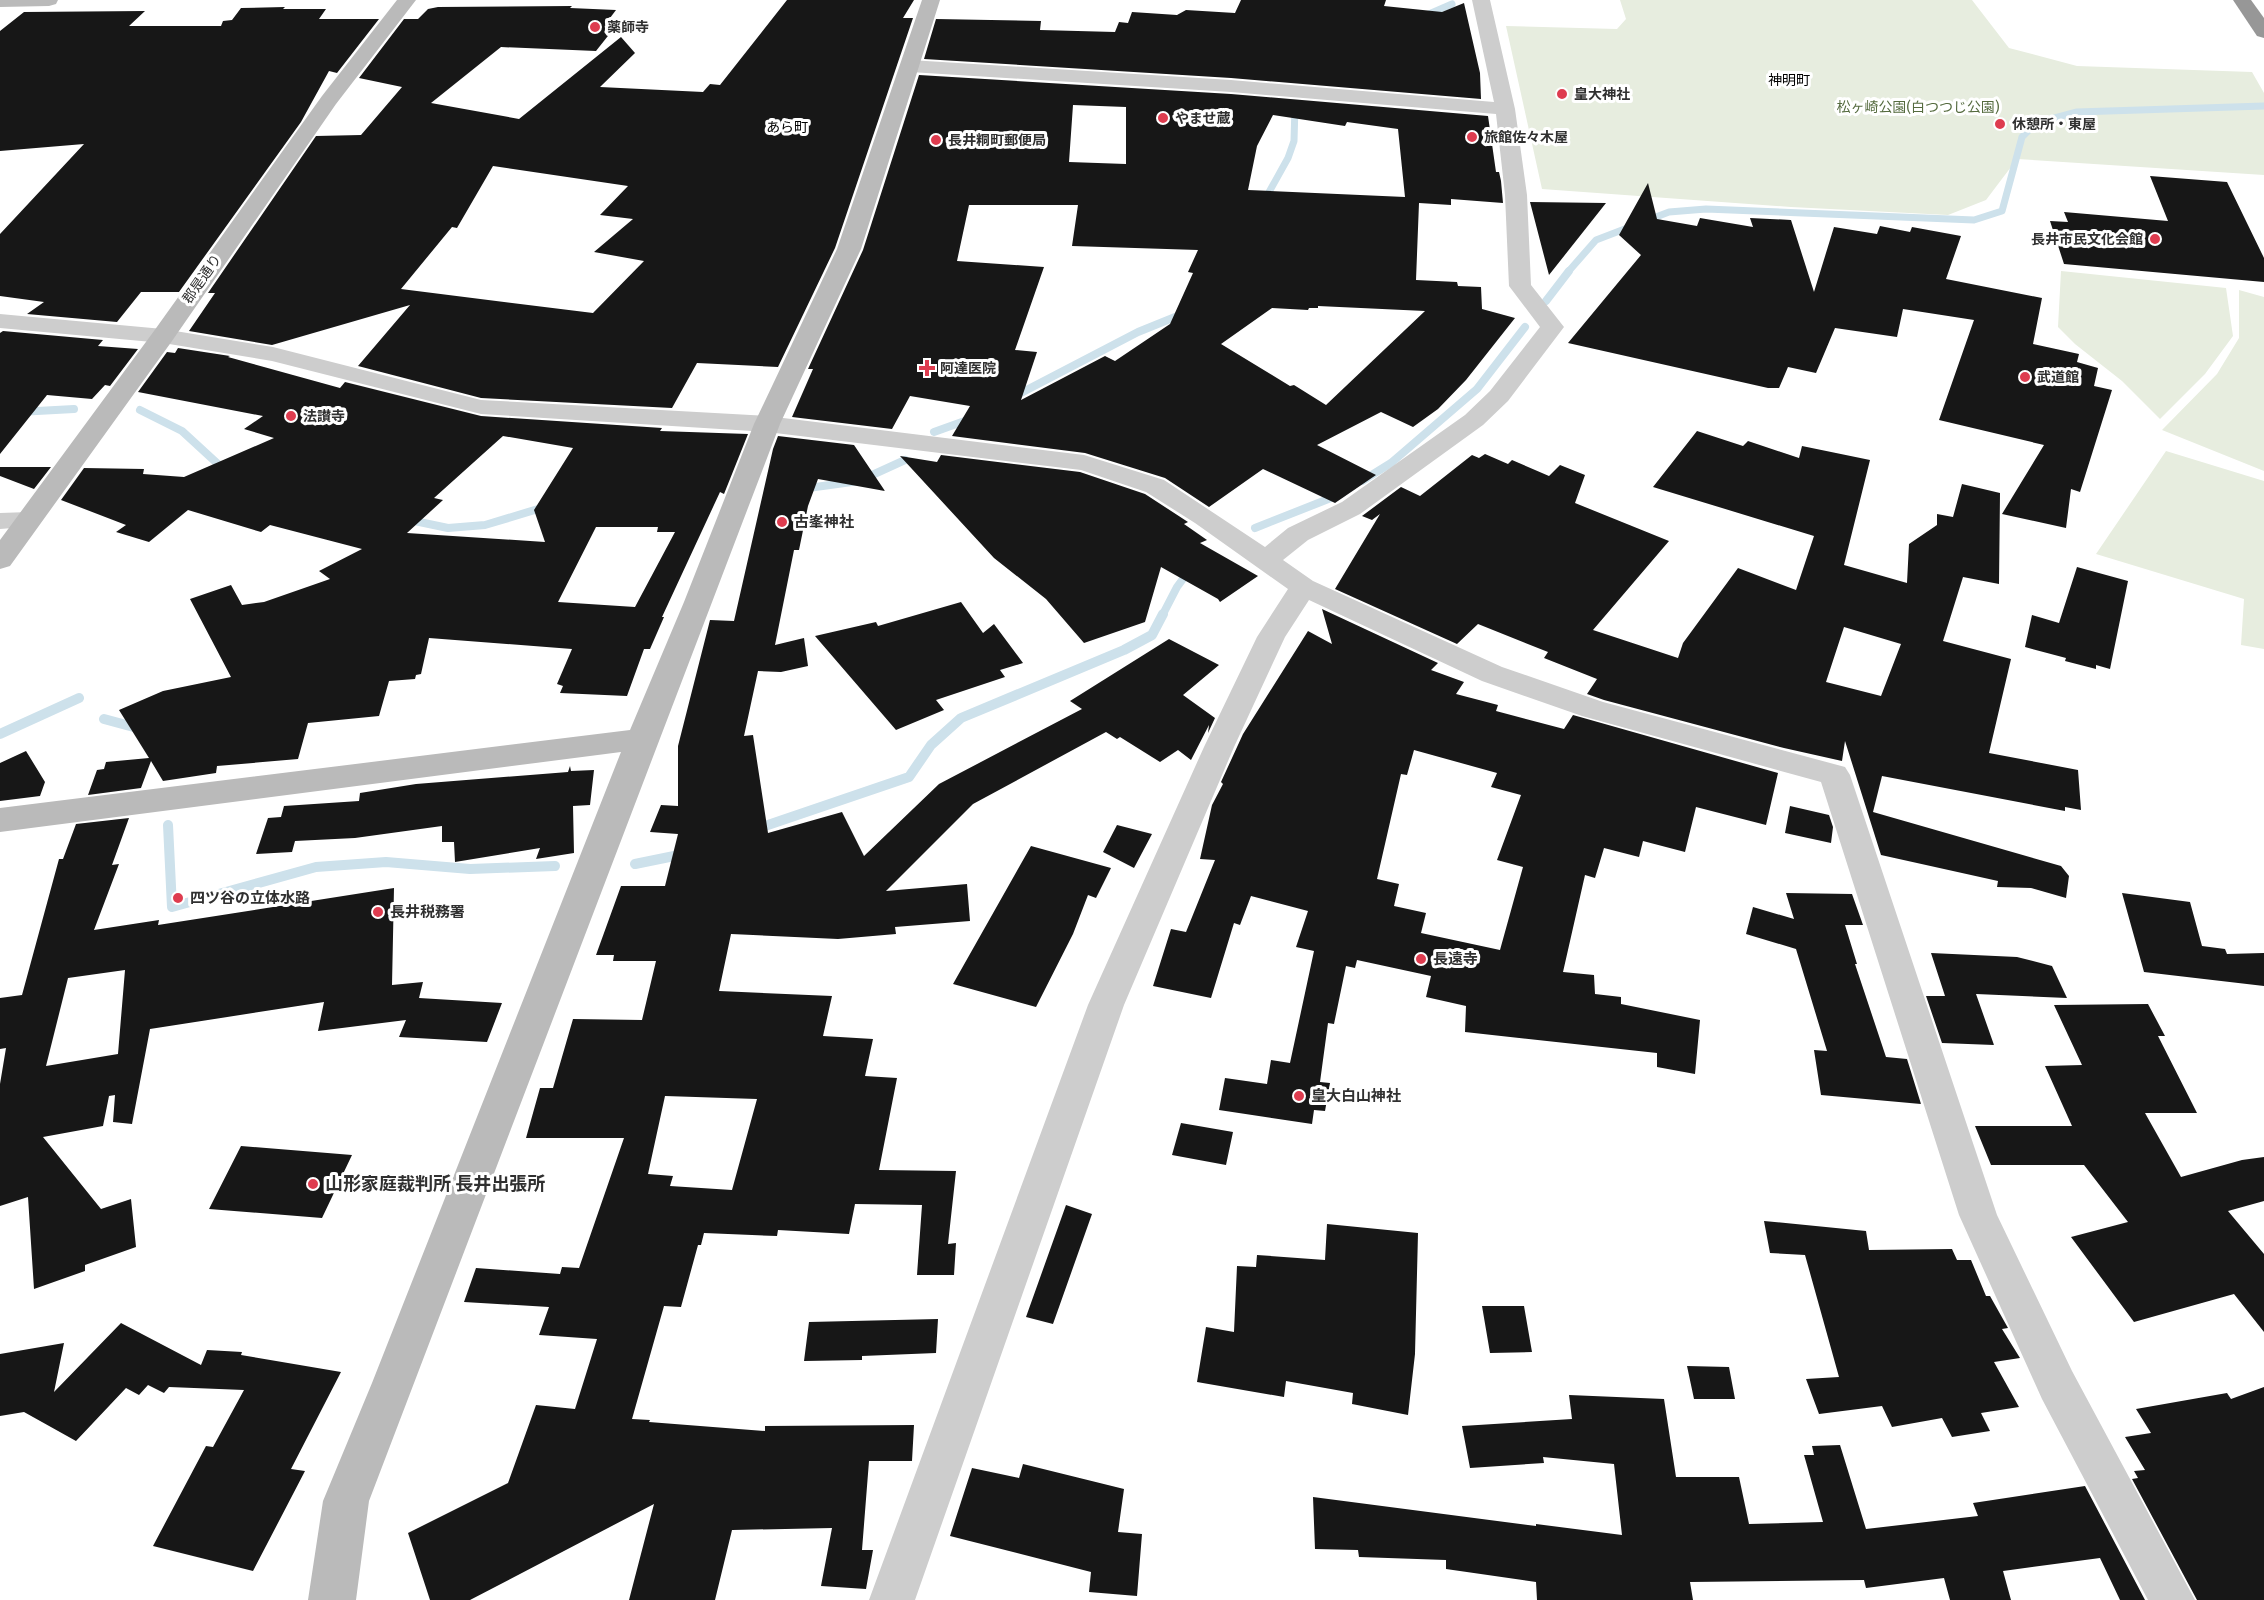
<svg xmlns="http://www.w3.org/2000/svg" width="2264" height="1600" viewBox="0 0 2264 1600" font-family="'Fira Sans','Noto Sans JP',sans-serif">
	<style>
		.green { fill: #e7eddf }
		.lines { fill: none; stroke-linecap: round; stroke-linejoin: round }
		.stream-far2 { stroke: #cde1eb; stroke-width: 7 }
		.stream-far1 { stroke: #cde1eb; stroke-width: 8 }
		.stream { stroke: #cde1eb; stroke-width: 10 }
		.building { fill: #171717; fill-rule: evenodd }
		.street { fill: #cdcdcd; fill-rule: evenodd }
		.secondary { fill: #bababa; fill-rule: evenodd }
		.highway { fill: #979797; fill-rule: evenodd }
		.poi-dot { fill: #de3c4f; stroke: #fff; stroke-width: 2 }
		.labels { text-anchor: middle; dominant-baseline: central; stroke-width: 6; stroke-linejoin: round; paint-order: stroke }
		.far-poi-label { font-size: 14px; font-weight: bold; fill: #303030; stroke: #fff; text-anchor: start }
		.far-neighbourhood-label { font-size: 14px; fill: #000; stroke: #fff }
		.far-park-label { font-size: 14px; fill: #556b3f; stroke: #fff }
		.far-street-label { font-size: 14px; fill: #303030; stroke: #fff }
		.poi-label { font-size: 15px; font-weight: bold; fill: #303030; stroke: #fff; text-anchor: start }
		.near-poi-label { font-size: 18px; font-weight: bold; fill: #303030; stroke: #fff; text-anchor: start }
	</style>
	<rect width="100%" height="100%" fill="#fff"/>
	<path class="green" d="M 1620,0 L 1972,0 L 2009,48 L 2077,66 L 2252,72 L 2264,93 L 2264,175 L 2017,159 L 1986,200 L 1948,215 L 1791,207 L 1542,189 L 1506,26 L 1617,29 L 1626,19 Z
		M 2061,271 L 2226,288 L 2233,336 L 2205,374 L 2160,419 L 2122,381 L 2075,344 L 2058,327 Z
		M 2239,290 L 2264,297 L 2264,471 L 2162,430 L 2217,374 L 2239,338 Z
		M 2166,451 L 2264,481 L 2264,649 L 2241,645 L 2244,599 L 2096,554 Z"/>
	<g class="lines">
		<path class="stream-far2" d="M 1422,17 L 1452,4
			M 1263,203 L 1288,158 L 1294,141 L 1295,106
			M 1568,272 L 1596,240 L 1669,212 L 1706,209 L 1974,220 L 2002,211 L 2022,137 L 2036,123 L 2077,112 L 2264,106"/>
		<path class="stream-far1" d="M 1546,301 L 1569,271
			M 1013,397 L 1138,332 L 1185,313
			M 140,410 L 182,431 L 219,465 L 229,469
			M 0,413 L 74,409
			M 934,432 L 973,418
			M 1362,481 L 1391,463 L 1477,389 L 1525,327
			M 801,489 L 859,481 L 905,460
			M 405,519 L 448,528 L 485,525 L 548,506
			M 1255,528 L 1341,494
			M 1162,616 L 1177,587 L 1191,568"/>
		<path class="stream" d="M 104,719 L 141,729
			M 0,734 L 79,698
			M 168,825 L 172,907 L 316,867 L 386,862 L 470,869 L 555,866
			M 753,830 L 909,777 L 931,745 L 961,718 L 1124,650 L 1152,635 L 1163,614
			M 635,864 L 684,854"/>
	</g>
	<path class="building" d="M 787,0 L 914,0 L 903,18 L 913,18 L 835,248 L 778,367 L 697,363 L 672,408 L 481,398 L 358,366 L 410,305 L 272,345 L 189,331 L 215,293 L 208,293 L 316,136 L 361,135 L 402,87 L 359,78 L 404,19 L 418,19 L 428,9 L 438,7 L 572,6 L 570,8 L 616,10 L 610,18 L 618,18 L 615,22 L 619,22 L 596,51 L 501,47 L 431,103 L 519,119 L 621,37 L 635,53 L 600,87 L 703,92 L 710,84 L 720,85 ZM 493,166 L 628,186 L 600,215 L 633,219 L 594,252 L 644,261 L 593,313 L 401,289 L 452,227 L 457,228 Z
		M 1241,0 L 1386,0 L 1384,6 L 1442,12 L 1464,3 L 1480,73 L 1481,99 L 1231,78 L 924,59 L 936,19 L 1041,21 L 1040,30 L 1115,32 L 1119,22 L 1128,23 L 1132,12 L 1177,15 L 1186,10 L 1235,13 Z
		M 285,7 L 283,9 L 326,9 L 319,19 L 379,19 L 337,73 L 329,71 L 301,122 L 179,292 L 141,292 L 117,322 L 27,314 L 44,302 L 0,296 L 0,234 L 84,144 L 0,151 L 0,31 L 24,12 L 145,11 L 129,26 L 221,26 L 223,21 L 232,20 L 241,8 Z
		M 919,75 L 1231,94 L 1488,116 L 1496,172 L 1499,172 L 1501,181 L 1503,203 L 1451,199 L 1451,205 L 1419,203 L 1416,280 L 1457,282 L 1458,286 L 1481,287 L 1482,309 L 1515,318 L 1466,380 L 1438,409 L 1413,427 L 1381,412 L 1317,445 L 1376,475 L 1335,503 L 1263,469 L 1209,507 L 1165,478 L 1085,453 L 952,436 L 970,406 L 910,396 L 892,429 L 792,417 L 813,369 L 808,369 L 863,250 ZM 1073,105 L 1126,107 L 1126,164 L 1069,162 ZM 1273,115 L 1345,126 L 1347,122 L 1398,129 L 1405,197 L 1248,190 L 1257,146 ZM 969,205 L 1078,205 L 1072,246 L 1198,250 L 1188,272 L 1193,273 L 1170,324 L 1115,361 L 1105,356 L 1021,400 L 1037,352 L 1015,350 L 1044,267 L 957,261 ZM 1318,306 L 1425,311 L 1326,405 L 1294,385 L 1290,386 L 1221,344 L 1272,308 L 1308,310 L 1309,308 L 1318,308 Z
		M 2150,176 L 2227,182 L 2264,258 L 2264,282 L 2064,264 L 2050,221 L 2068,222 L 2064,212 L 2168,221 Z
		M 1648,183 L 1657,219 L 1697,226 L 1700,218 L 1753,227 L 1750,218 L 1791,220 L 1814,292 L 1834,227 L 1877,234 L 1880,226 L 1910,232 L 1912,227 L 1961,236 L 1946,279 L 2042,298 L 2033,344 L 2079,354 L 2077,362 L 2098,368 L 2094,386 L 2112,390 L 2080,492 L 2071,489 L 2066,528 L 2002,514 L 2044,445 L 1939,420 L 1974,320 L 1903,309 L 1897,337 L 1835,328 L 1816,373 L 1788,367 L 1779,388 L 1768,388 L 1568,343 L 1641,255 L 1619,235 Z
		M 1530,202 L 1606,203 L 1549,275 Z
		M 3,331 L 103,340 L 98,346 L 138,349 L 110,386 L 105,385 L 92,399 L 47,395 L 0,454 L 0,333 Z
		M 178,348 L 230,356 L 228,357 L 340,388 L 345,382 L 481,416 L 662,428 L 660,431 L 748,434 L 724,494 L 720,492 L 662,617 L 664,617 L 650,649 L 644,649 L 627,696 L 560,693 L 563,686 L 557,684 L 572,649 L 429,638 L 421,674 L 416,675 L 415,679 L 389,681 L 379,716 L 308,723 L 298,759 L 217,766 L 216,773 L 163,781 L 151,761 L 141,788 L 88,795 L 97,770 L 104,769 L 106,762 L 149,758 L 119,710 L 163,691 L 231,677 L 190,599 L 231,585 L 242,605 L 264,602 L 330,579 L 319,571 L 362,549 L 270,525 L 261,532 L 188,510 L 149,542 L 116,532 L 126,525 L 61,500 L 84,468 L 144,469 L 143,474 L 184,477 L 274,438 L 244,429 L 263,416 L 138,392 L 167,352 L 175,353 ZM 503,436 L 573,448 L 534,510 L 545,542 L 407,533 L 443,500 L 434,498 ZM 596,527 L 658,527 L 657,532 L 675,532 L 635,607 L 558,602 Z
		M 1697,431 L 1743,446 L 1748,441 L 1799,458 L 1802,446 L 1870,460 L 1844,565 L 1907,583 L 1909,544 L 1937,525 L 1937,514 L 1953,517 L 1962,484 L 2000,493 L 1999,584 L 1963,577 L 1943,641 L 2011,659 L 1989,753 L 2078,770 L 2081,810 L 2065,807 L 2065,811 L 1882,776 L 1873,812 L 2061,866 L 2069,876 L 2066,898 L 2031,888 L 1997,887 L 1998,881 L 1881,855 L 1845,741 L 1842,761 L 1784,748 L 1604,700 L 1587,694 L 1597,679 L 1544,658 L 1548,652 L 1478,624 L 1457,644 L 1335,589 L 1380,514 L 1372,520 L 1362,516 L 1401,487 L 1420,496 L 1472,455 L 1479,458 L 1485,454 L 1508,464 L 1512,460 L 1549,476 L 1560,465 L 1585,475 L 1575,503 L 1669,541 L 1593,630 L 1678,658 L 1683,643 L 1738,568 L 1796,590 L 1814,536 L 1653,487 ZM 1844,627 L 1901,644 L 1881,696 L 1826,682 Z
		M 778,436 L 854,445 L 885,491 L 818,479 L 808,506 L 799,550 L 794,550 L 775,645 L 804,638 L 808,666 L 781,672 L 758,671 L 744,736 L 753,735 L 768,833 L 842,812 L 864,856 L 939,784 L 1082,709 L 1070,701 L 1169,639 L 1219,665 L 1183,695 L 1215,718 L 1208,733 L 1209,725 L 1191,760 L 1178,750 L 1160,762 L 1120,737 L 1117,739 L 1106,732 L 973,804 L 886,891 L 967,884 L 970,921 L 895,927 L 896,934 L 838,939 L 731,934 L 719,991 L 832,996 L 823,1036 L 873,1039 L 865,1076 L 897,1078 L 879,1170 L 956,1171 L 948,1244 L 956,1243 L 954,1275 L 917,1275 L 922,1205 L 855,1204 L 849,1234 L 778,1230 L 777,1236 L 704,1233 L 701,1245 L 698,1245 L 681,1307 L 664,1306 L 632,1419 L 650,1420 L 649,1422 L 765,1431 L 765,1426 L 914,1425 L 912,1461 L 869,1461 L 862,1550 L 873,1550 L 866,1589 L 821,1586 L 832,1528 L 732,1530 L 715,1600 L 629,1600 L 654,1504 L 470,1600 L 430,1600 L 408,1533 L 508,1483 L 536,1405 L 575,1409 L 597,1339 L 539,1335 L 549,1307 L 464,1302 L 476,1268 L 560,1274 L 562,1267 L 579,1268 L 624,1138 L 526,1138 L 540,1088 L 553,1088 L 573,1019 L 642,1020 L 656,961 L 613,961 L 614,955 L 596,955 L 621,886 L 665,886 L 678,834 L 650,832 L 661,805 L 678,806 L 678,746 L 710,620 L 734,621 L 773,449 ZM 665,1096 L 757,1099 L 732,1190 L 670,1186 L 673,1176 L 648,1174 Z
		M 941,455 L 1080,472 L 1145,494 L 1188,522 L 1184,524 L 1207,540 L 1200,543 L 1258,576 L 1220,602 L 1218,599 L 1161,567 L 1145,622 L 1084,643 L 1046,599 L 994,558 L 900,456 L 937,462 Z
		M 0,467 L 51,467 L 34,489 L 0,476 Z
		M 2077,567 L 2128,581 L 2110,669 L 2096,665 L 2096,669 L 2065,661 L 2066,658 L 2025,647 L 2032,615 L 2059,623 Z
		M 961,602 L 983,633 L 994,624 L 1023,663 L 1000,670 L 1005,677 L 936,700 L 944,710 L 896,730 L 815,636 L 876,622 L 878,626 Z
		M 1322,609 L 1438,663 L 1431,670 L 1464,682 L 1456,694 L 1498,705 L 1496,711 L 1564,729 L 1573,715 L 1778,773 L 1766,825 L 1696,807 L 1685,852 L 1643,841 L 1639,857 L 1604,848 L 1595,878 L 1585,875 L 1563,972 L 1594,975 L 1595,994 L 1621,997 L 1621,1004 L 1700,1020 L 1695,1074 L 1657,1067 L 1657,1053 L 1465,1032 L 1466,1006 L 1426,997 L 1431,976 L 1357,960 L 1355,968 L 1346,966 L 1334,1024 L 1328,1023 L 1320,1082 L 1330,1083 L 1325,1111 L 1314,1110 L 1312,1124 L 1219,1110 L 1225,1078 L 1267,1084 L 1271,1060 L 1290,1063 L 1314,951 L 1296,947 L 1308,911 L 1251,896 L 1240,925 L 1234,923 L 1211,998 L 1153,986 L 1171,929 L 1186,932 L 1215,860 L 1200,859 L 1212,805 L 1223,784 L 1221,782 L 1243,734 L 1308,631 L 1332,644 ZM 1414,750 L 1497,773 L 1491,787 L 1521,795 L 1497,860 L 1523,867 L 1500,950 L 1421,933 L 1426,913 L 1394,906 L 1399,884 L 1377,879 L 1401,774 L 1407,775 Z
		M 26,751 L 45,782 L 40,796 L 0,801 L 0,763 Z
		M 570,766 L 571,771 L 594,770 L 590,805 L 573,806 L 574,853 L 536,859 L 540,848 L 455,862 L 454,842 L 442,842 L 442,826 L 355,838 L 295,841 L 292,852 L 256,854 L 268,818 L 281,817 L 284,806 L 359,801 L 360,793 L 416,784 L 568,772 Z
		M 1790,806 L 1829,815 L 1833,827 L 1831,843 L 1785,833 Z
		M 129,818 L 112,865 L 119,864 L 94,930 L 159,920 L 158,925 L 394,888 L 392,985 L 423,982 L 419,998 L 502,1003 L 487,1042 L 399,1037 L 406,1020 L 318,1031 L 324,1002 L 150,1029 L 132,1124 L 113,1122 L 115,1095 L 109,1096 L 103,1126 L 43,1137 L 101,1209 L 131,1199 L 136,1247 L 85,1265 L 85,1271 L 34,1289 L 28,1197 L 0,1206 L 0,1084 L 6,1048 L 0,1049 L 0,998 L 22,995 L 59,859 L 63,859 L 76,824 ZM 125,970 L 118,1054 L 46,1066 L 68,978 Z
		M 1117,825 L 1152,834 L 1134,868 L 1103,852 Z
		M 1031,846 L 1111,868 L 1096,898 L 1088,895 L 1073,934 L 1036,1007 L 953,984 Z
		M 1786,893 L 1852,894 L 1863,925 L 1845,925 L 1857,964 L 1855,964 L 1886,1057 L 1907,1059 L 1921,1104 L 1821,1095 L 1814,1050 L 1827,1051 L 1796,949 L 1746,934 L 1753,907 L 1794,919 Z
		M 2122,893 L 2190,902 L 2202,946 L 2225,949 L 2227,954 L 2264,953 L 2264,986 L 2144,972 Z
		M 1931,953 L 2017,957 L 2052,966 L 2067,998 L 1976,994 L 1994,1045 L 1942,1043 L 1926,996 L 1945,996 Z
		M 2148,1004 L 2165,1036 L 2158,1036 L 2197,1113 L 2145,1113 L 2181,1177 L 2242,1160 L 2264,1157 L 2264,1201 L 2228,1211 L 2264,1254 L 2264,1332 L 2234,1294 L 2134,1322 L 2071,1237 L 2128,1222 L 2084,1165 L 1991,1165 L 1975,1126 L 2072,1126 L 2045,1066 L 2082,1065 L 2054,1005 Z
		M 1181,1123 L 1233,1132 L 1226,1165 L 1172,1155 Z
		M 241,1146 L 352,1155 L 322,1218 L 209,1209 Z
		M 1066,1205 L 1092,1214 L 1053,1324 L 1026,1317 Z
		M 1764,1221 L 1866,1231 L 1869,1250 L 1952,1249 L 1957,1260 L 1971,1260 L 1986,1296 L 1990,1296 L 2008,1328 L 2002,1329 L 2020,1358 L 1994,1362 L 2019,1407 L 1981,1413 L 1990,1431 L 1952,1437 L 1942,1418 L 1892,1427 L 1882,1406 L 1819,1414 L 1806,1379 L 1839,1377 L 1805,1255 L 1770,1253 Z
		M 1327,1224 L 1418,1233 L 1415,1354 L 1408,1415 L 1352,1404 L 1353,1393 L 1286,1381 L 1284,1397 L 1197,1382 L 1206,1327 L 1234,1332 L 1237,1266 L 1256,1267 L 1257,1255 L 1325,1260 Z
		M 1482,1306 L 1524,1306 L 1532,1352 L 1490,1353 Z
		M 938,1319 L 936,1353 L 862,1356 L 862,1360 L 804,1361 L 809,1322 Z
		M 121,1323 L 201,1365 L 207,1350 L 242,1352 L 241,1355 L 341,1372 L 291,1469 L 305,1471 L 253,1571 L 153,1546 L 206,1446 L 213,1447 L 244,1390 L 169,1387 L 164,1393 L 148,1385 L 139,1395 L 126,1388 L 76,1441 L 24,1412 L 0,1416 L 0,1354 L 64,1343 L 54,1392 Z
		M 1687,1366 L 1729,1367 L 1735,1399 L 1694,1399 Z
		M 2264,1387 L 2264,1600 L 2197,1600 L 2132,1479 L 2138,1478 L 2134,1471 L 2145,1470 L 2125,1437 L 2151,1433 L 2136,1409 L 2227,1393 L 2231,1399 Z
		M 1569,1395 L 1664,1399 L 1676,1477 L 1739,1477 L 1749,1524 L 1823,1522 L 1804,1455 L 1814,1455 L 1812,1446 L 1840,1445 L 1866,1529 L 1978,1516 L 1973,1503 L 2085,1486 L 2145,1600 L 2120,1600 L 2100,1558 L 2003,1571 L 2011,1600 L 1950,1600 L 1944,1578 L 1866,1588 L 1864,1580 L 1690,1582 L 1693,1600 L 1537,1600 L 1536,1582 L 1446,1569 L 1446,1560 L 1359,1557 L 1358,1550 L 1315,1549 L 1313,1497 L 1536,1526 L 1536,1524 L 1622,1535 L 1614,1464 L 1543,1457 L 1544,1463 L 1470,1468 L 1462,1426 L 1572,1419 Z
		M 1023,1464 L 1124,1489 L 1118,1532 L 1142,1534 L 1137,1596 L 1089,1592 L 1091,1572 L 950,1536 L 972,1468 L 1019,1478 Z"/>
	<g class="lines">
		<path class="street" d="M 1472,0 L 1490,0 L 1515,109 L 1527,195 L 1531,285 L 1564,327 L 1508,401 L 1483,425 L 1360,514 L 1308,540 L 1283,560 L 1313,581 L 1502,667 L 1603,702 L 1845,767 L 1850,775 L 1997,1215 L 2072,1371 L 2195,1600 L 2148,1600 L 2042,1399 L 1959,1215 L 1821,782 L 1582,716 L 1482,681 L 1309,600 L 1285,637 L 1234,747 L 1124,1005 L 915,1600 L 869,1600 L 1088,1005 L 1204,747 L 1257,637 L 1288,589 L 1195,523 L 1146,492 L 1081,470 L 767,432 L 481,414 L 272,361 L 163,343 L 0,328 L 0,314 L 163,329 L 273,347 L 481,400 L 767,416 L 1084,455 L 1164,480 L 1265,547 L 1288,528 L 1342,502 L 1465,415 L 1490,391 L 1540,327 L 1509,286 L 1505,195 L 1496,114 L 1231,92 L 910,72 L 903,70 L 901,66 L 903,62 L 910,60 L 1231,80 L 1494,102 Z
			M 29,512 L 38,514 L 42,520 L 38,526 L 0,529 L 0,513 Z"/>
		<path class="secondary" d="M 0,0 L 58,0 L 56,4 L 49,6 L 0,7 Z
			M 397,0 L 416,0 L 336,104 L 172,341 L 10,566 L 0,569 L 0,540 L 154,331 L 322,96 Z
			M 922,0 L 940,0 L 861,249 L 780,424 L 369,1501 L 356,1600 L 308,1600 L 323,1501 L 372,1383 L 621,752 L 0,832 L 0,808 L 630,730 L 684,602 L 754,424 L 837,249 Z"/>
		<path class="highway" d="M 2233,0 L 2251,0 L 2264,18 L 2264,38 L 2257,36 Z"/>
	</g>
	<g class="poi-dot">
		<circle cx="595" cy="27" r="6"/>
		<circle cx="1562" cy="94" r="6"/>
		<circle cx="1163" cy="118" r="6"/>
		<circle cx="2000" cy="124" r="6"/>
		<circle cx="1472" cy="137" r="6"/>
		<circle cx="936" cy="140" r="6"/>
		<circle cx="2155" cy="239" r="6"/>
		<path d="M924 359h6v6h6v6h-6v6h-6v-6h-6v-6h6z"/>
		<circle cx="2025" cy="377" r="6"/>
		<circle cx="291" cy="416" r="6"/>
		<circle cx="782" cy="522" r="6"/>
		<circle cx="178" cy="898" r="6"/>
		<circle cx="378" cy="912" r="6"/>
		<circle cx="1421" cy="959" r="6"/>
		<circle cx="1299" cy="1096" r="6"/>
		<circle cx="313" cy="1184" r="6"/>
	</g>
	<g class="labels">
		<g class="far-poi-label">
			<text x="607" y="27">薬師寺</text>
			<text x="1574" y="94">皇大神社</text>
			<text x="1175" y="118">やませ蔵</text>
			<text x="2012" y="124">休憩所・東屋</text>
			<text x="1484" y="137">旅館佐々木屋</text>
			<text x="948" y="140">長井粡町郵便局</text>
			<text x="2143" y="239" text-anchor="end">長井市民文化会館</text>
			<text x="940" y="368">阿達医院</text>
			<text x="2037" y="377">武道館</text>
			<text x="303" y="416">法讃寺</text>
		</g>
		<g class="far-neighbourhood-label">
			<text x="1789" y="80">神明町</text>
			<text x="787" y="127">あら町</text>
		</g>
		<g class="far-park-label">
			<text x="1918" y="107">松ヶ崎公園(白つつじ公園)</text>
		</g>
		<g class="far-street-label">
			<text transform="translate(202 279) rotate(-55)">郡是通り</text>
		</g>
		<g class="poi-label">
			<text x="794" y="522">古峯神社</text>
			<text x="190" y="898">四ツ谷の立体水路</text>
			<text x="390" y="912">長井税務署</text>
			<text x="1433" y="959">長遠寺</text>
			<text x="1311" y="1096">皇大白山神社</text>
		</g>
		<g class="near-poi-label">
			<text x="325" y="1184">山形家庭裁判所 長井出張所</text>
		</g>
	</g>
</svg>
